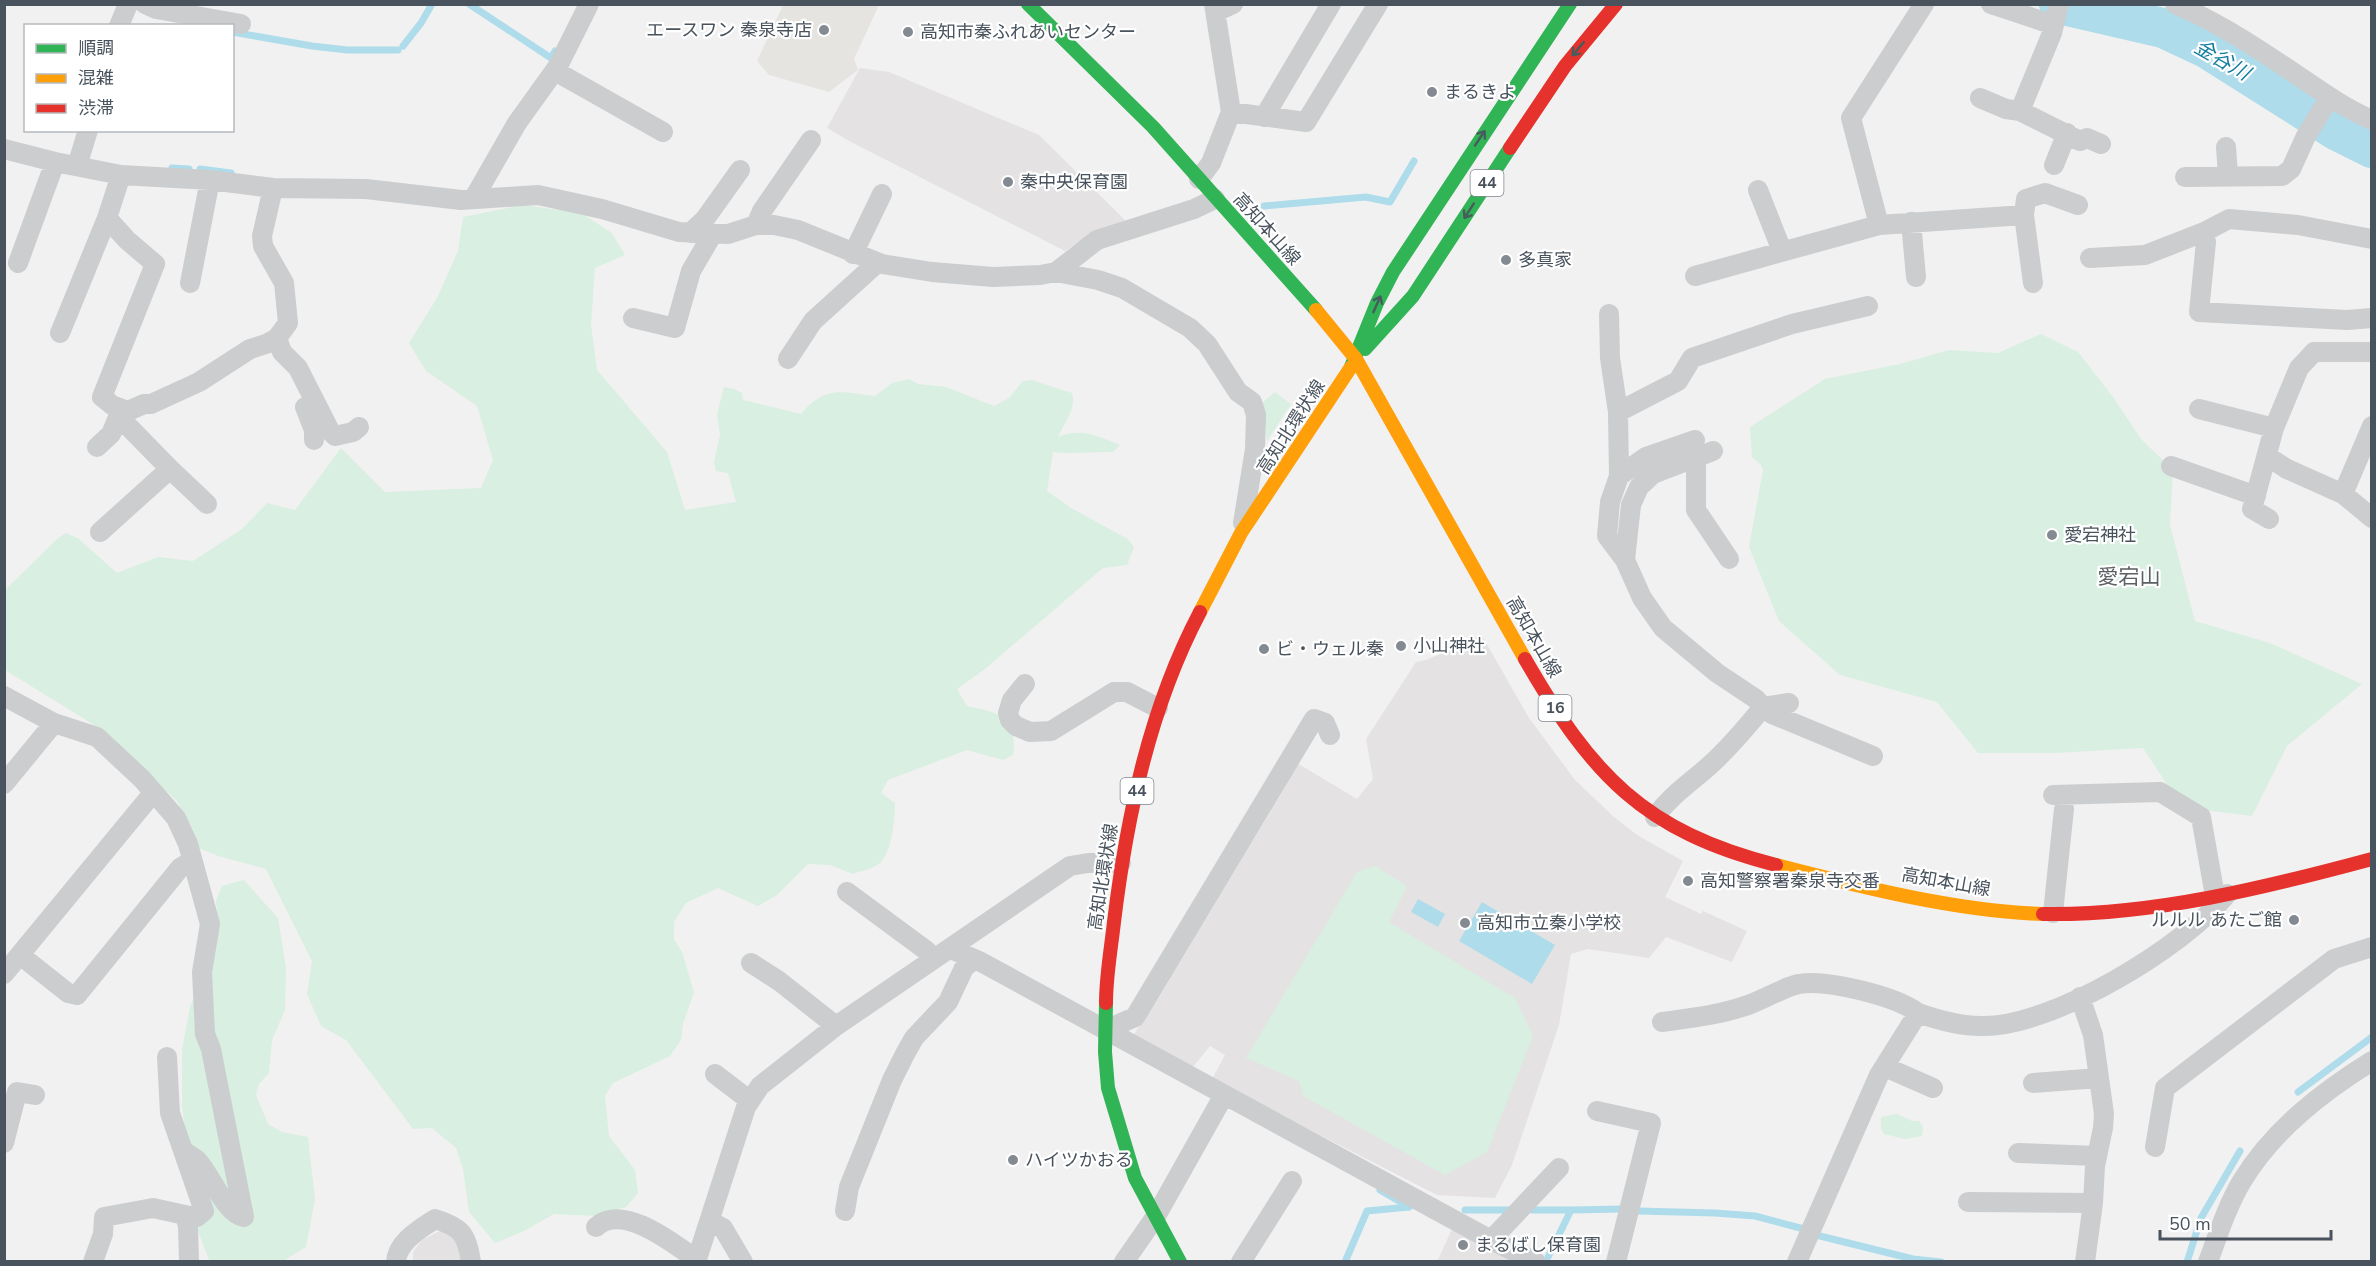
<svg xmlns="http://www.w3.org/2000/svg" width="2376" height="1266" viewBox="0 0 2376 1266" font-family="'Nunito Sans','Noto Sans JP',sans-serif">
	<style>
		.commercial { fill: #e6e4e0 }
		.education { fill: #e4e2e3 }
		.green { fill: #d8efe1 }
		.water { fill: #aedceb }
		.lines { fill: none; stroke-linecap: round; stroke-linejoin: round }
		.stream { stroke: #aedceb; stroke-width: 7 }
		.river { stroke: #aedceb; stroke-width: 40 }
		.street { stroke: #cbcdcf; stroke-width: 20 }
		.fast { stroke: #30b455; stroke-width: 14 }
		.slow { stroke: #ff9f0a; stroke-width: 14 }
		.jam { stroke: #e5322d; stroke-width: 14 }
		.oneway { stroke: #465d5c }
		.poi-dot { fill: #848a91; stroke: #fff; stroke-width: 2 }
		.labels { text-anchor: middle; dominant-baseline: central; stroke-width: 4.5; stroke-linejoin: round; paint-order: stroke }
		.shield { fill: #fff; stroke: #80878e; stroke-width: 1.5 }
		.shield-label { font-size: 16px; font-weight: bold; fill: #49535d }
		.poi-label { font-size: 18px; fill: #49535d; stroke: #fff; text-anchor: start }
		.street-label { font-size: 18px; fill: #49535d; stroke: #fff }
		.water-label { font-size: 20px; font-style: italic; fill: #147c9e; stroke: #fff }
		.quarter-label { font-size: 21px; fill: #5d6065; stroke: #fff }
	</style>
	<rect width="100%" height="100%" fill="#f2f1f1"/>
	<path class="commercial" d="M 783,5 L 879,5 L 854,59 L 858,70 L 829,92 L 769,75 L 757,61 Z"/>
	<path class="education" d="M 860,68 L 889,72 L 1039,135 L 1127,222 L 1093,232 L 1065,251 L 851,142 L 827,128 Z
		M 1481,634 L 1529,718 L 1575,780 L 1614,817 L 1637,835 L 1683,861 L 1665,897 L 1701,914 L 1703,911 L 1747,931 L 1732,962 L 1666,937 L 1649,958 L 1588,949 L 1571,954 L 1559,1025 L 1512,1165 L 1495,1198 L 1437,1195 L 1232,1090 L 1212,1079 L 1225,1055 L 1210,1046 L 1192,1068 L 1133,1036 L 1281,794 L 1297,763 L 1357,799 L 1373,779 L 1366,739 L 1416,662 L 1426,660 L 1460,646 Z
		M 446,1228 L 463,1240 L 467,1262 L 413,1262 L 413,1252 L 422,1240 Z
		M 1452,1229 L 1512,1261 L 1437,1262 Z"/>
	<path class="green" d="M 523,205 L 581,213 L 612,233 L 625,255 L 595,268 L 591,325 L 597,370 L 667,452 L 685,510 L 736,502 L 728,473 L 716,471 L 714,462 L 720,435 L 717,414 L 724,387 L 734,389 L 742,393 L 743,400 L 801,414 C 826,385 840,392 875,396 L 892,383 L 909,379 L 918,384 L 946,387 L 994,406 L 1009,398 L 1023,381 L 1032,380 L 1072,393 C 1077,409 1064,423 1058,437 C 1080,427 1099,437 1120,445 L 1113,452 L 1067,453 L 1053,452 L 1047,491 L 1071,508 L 1128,539 L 1134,547 L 1127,565 L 1103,568 L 985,669 L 957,689 L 967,706 C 1000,713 1018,716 1013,755 L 1003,760 L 967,750 L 888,780 L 881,793 L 895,803 C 895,820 892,851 880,863 C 874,868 861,871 853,874 L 830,865 L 808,864 L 777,895 L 758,906 L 718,888 L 686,903 L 674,922 L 674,939 L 682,952 L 694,992 L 683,1024 L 681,1040 L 670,1056 L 613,1083 L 605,1096 L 609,1136 L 635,1170 L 638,1193 L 626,1207 L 596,1216 L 554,1214 L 524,1231 L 495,1243 L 469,1212 L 463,1169 L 456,1148 L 432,1128 L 413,1129 L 346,1040 L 321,1026 L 307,994 L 312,961 L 266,869 L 218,856 L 199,848 L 193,830 L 177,801 L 91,723 L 5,670 L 4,591 L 58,538 L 66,533 L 79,539 L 117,573 L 158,557 L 193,561 L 242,529 L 267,503 L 295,510 L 341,448 L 385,492 L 481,488 L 493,460 L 477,406 L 426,371 L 409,343 L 437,298 L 458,251 L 463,217 Z
		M 2041,334 L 2078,352 L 2113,397 L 2141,439 L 2173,470 L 2170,525 L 2195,621 L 2270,643 L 2362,684 L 2287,746 L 2252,816 L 2203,810 L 2170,789 L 2143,748 L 2055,753 L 1978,753 L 1937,702 L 1840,675 L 1779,621 L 1749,547 L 1763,470 L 1761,465 L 1752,457 L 1750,427 L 1825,379 L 1900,364 L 1949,350 L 1998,353 Z
		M 1275,392 L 1291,404 L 1267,441 L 1262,403 Z
		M 1375,866 L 1407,886 L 1389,922 L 1515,998 L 1533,1036 L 1487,1152 L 1445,1175 L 1303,1096 L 1299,1081 L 1246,1058 L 1357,872 Z
		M 244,880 L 278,918 L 286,968 L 285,1010 L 272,1040 L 269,1073 L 259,1084 L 256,1095 L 268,1124 L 282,1132 L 308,1137 L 315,1200 L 306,1247 L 283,1261 L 253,1260 L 252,1262 L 210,1262 L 199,1234 L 182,1107 L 182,1050 L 190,1007 L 214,949 L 218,923 L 216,901 L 222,886 Z
		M 1897,1114 L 1912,1121 L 1919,1121 L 1923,1127 L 1922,1136 L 1905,1139 L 1884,1134 L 1881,1128 L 1881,1117 Z"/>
	<path class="water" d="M 1418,899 L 1445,914 L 1438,927 L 1411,912 Z
		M 1482,902 L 1555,945 L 1532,984 L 1459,941 Z"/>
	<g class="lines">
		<path class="stream" d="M 469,4 L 551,58 L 555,51
			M 232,32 L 312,46 L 347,50 L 398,50
			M 403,46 L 421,23 L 432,4
			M 172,168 L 189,169
			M 200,169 L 231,173
			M 1264,206 L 1366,197 L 1390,202 L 1414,161
			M 2298,1092 L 2372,1037
			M 1380,1190 L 1409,1207
			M 1465,1210 L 1510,1210
			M 1532,1210 L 1571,1210
			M 1639,1211 L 1715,1213 L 1755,1216 L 1804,1229
			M 1816,1235 L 1913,1259 L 1941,1262
			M 1548,1257 L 1571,1210 L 1621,1209
			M 1345,1262 L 1367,1211 L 1409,1207
			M 2187,1262 L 2201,1218 L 2240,1151"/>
		<path class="river" d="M 2059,4 L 2163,28 L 2208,49 L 2336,130 L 2372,148"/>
		<path class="street" d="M 145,4 L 156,9 L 241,24
			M 1991,4 L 2054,25
			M 2059,4 L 2052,33 L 2020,111 L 2080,141 L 2087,138 L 2101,144
			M 2175,4 C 2220,23 2260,50 2300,77 C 2322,92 2346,109 2372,120
			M 1216,12 L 1233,4
			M 119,26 L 128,4
			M 555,71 L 663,132
			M 1980,98 L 2006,109 L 2020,111
			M 1231,112 L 1306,122 L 1378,4
			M 1264,117 L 1331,4
			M 2226,147 L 2228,175
			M 4,149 L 55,162 L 121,175 L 210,180 L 273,188 L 366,189 L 461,200 L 538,195 L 602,209 L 679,232 L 728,234 L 756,225 L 774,225 L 798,230 L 882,264 L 932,272 L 993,277 L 1040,275 L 1056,272 L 1097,240 L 1194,209 L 1215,199
			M 2054,165 L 2067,133
			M 77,166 L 88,130
			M 121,175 L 107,218 L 127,240 L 155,264 L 102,397 L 112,405 L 128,411 L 144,404 L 151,404 L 199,382 L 250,349 L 266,344 L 277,338 L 288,323 L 284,283 L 263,246 L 262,236 L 273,188
			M 2185,177 L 2282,176 L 2291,169 L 2306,136 L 2330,97
			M 1199,179 L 1211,163 L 1231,112 L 1214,4
			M 1758,190 L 1782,251
			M 474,198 L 517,123 L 558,66 L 589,4
			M 2024,215 L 2033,283
			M 1911,222 L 1916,277
			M 756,225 L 762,211 L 811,140
			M 1879,225 L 1851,118 L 1924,4
			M 2204,232 L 2206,242 L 2199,312 L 2347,320 L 2372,318
			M 690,233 L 705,219 L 740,170
			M 853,254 L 882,194
			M 2090,258 L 2145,255 L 2204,232 L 2229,219 L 2298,225 L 2372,239
			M 18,263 L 55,162
			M 1056,272 L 1098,280 L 1122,288 L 1190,328 L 1207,344 L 1238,392 L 1252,402 L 1256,415 L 1255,449 L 1243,523
			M 1695,276 L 1879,225 L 2024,215 L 2026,199 L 2045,193 L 2078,205
			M 190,283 L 210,180
			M 1609,314 L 1610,358 L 1618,412 L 1619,476 L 1610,502 L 1607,536 L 1625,560
			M 633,318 L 675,328 L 691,271 L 712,235
			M 60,333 L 107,218
			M 277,338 L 282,352 L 298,368 L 330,431 L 335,436 L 353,432 L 359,427
			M 788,359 L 813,321 L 877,263
			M 305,407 L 314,430 L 314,440
			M 2199,409 L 2274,428
			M 1618,412 L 1678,381 L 1692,358 L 1792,324 L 1868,306
			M 97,447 L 111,434 L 121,410
			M 2267,456 L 2287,469 L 2343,494 L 2372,518
			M 1696,458 L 1696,510 L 1729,559
			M 2171,466 L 2256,496
			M 170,469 L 207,504
			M 1619,476 L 1646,457 L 1695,440
			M 2343,494 L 2372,426
			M 2269,519 L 2252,509 L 2274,428 L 2299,368 L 2314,352 L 2372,352
			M 100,532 L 170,469 L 126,424 L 121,410
			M 1025,684 L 1012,700 L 1008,713 L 1010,720 L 1016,726 L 1030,732 L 1051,731 L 1114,692 L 1127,692 L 1158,708
			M 4,696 L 54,723 L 97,737 L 142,779 L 176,818 L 188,844 L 210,924 L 202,972 L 205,1034 L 211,1049 L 244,1217 C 225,1214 211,1174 197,1160 C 193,1157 189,1155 185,1152
			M 1763,707 L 1772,714 L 1873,756
			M 1763,707 L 1789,703
			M 4,784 L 54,723
			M 2053,795 L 2160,792 L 2201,817 L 2215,896
			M 1655,817 C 1670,796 1690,783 1709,766 C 1729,748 1746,728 1763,707 L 1756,699 L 1717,673 L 1663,628 L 1642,598 L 1625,560 L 1631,505 L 1639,487 L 1653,474 L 1713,451
			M 847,892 L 927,951 L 933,960
			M 2053,913 L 2064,809
			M 951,949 L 981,962 L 1491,1240 L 1536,1262
			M 20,955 L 68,993 L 77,995 L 180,868 L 192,861
			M 751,963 L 779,981 L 836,1026
			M 4,974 L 153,793
			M 2080,997 L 2093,1035 L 2104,1114 L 2103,1128 L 2095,1166 L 2093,1203 L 2085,1262
			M 1662,1022 C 1691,1018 1720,1015 1748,1005 C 1763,1000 1786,986 1799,984 C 1826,979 1896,996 1918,1013
			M 1105,1030 L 1135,1017 L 1314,719 L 1325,723 L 1330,735
			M 167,1057 L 170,1113 L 204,1211 L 197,1217 L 185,1215
			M 1885,1067 L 1933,1088
			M 715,1074 L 749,1100
			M 2033,1083 L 2099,1078
			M 1597,1111 L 1651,1123 L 1616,1262
			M 4,1143 L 17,1092 L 35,1095
			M 2155,1147 L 2165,1088 L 2334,959 L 2372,947
			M 2018,1153 L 2097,1156
			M 1968,1202 L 2093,1203
			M 845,1211 L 849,1187 L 892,1080 L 905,1054 L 914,1038 L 948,1002 L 964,968 L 974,959
			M 710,1221 L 723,1228 L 743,1262
			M 596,1227 C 622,1202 674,1244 697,1260
			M 1491,1240 L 1559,1168
			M 93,1262 L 103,1234 L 104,1217 L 153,1208 L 185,1215 L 188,1226 L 189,1262
			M 396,1262 C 397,1242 420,1229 435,1219 C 461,1227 467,1234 471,1262
			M 696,1262 L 746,1107 L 760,1086 L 836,1026 L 1070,866 L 1088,863 L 1121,863
			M 1124,1262 L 1156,1216 L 1224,1095
			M 1241,1262 L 1292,1181
			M 1797,1262 L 1879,1075 L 1918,1013 C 1938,1020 1960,1026 1981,1026 C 2051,1028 2184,947 2227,894
			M 2208,1262 C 2218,1235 2227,1206 2242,1181 C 2273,1130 2322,1092 2372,1061"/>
		<path class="fast" d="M 1028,4 L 1153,127 L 1316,310
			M 1365,349 L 1413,296 L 1510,148
			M 1351,367 L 1377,303 L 1393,272 L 1570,4
			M 1106,1003 L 1105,1052 L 1108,1088 L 1135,1178 L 1180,1262"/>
		<path class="slow" d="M 1316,310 L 1356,359 L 1525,659
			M 1200,612 L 1241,533 L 1351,367
			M 1776,865 C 1861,887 1955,911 2043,914"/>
		<path class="jam" d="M 1510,148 L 1565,66 L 1616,4
			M 1525,659 C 1592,775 1643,831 1776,865
			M 2043,914 C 2152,916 2268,887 2372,859
			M 1106,1003 C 1106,976 1111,949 1114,922 C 1127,815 1150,707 1200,612"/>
	</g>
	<defs><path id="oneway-shaft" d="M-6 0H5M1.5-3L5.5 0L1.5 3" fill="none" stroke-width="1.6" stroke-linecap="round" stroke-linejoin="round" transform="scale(1.5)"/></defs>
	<g class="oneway">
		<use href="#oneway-shaft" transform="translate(1578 49) rotate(130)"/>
		<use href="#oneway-shaft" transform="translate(1480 138) rotate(-56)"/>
		<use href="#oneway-shaft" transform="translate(1469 211) rotate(123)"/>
		<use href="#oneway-shaft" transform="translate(1377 304) rotate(-66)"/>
	</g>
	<g class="poi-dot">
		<circle cx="824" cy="30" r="6"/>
		<circle cx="908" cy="32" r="6"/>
		<circle cx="1432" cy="92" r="6"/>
		<circle cx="1008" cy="182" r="6"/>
		<circle cx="1506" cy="260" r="6"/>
		<circle cx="2052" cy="535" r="6"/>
		<circle cx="1401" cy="646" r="6"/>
		<circle cx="1264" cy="649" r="6"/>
		<circle cx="1688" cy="881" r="6"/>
		<circle cx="2294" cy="920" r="6"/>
		<circle cx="1465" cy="923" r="6"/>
		<circle cx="1013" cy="1160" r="6"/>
		<circle cx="1463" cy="1245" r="6"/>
	</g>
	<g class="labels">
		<g class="shield">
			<rect x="1470.5" y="170" width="33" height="26" rx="4.5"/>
			<rect x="1538.5" y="695" width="33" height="26" rx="4.5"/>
			<rect x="1120.5" y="778" width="33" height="26" rx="4.5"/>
		</g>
		<g class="shield-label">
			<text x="1487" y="183">44</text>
			<text x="1555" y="708">16</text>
			<text x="1137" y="791">44</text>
		</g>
		<g class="poi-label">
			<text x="812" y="30" text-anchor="end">エースワン 秦泉寺店</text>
			<text x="920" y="32">高知市秦ふれあいセンター</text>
			<text x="1444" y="92">まるきよ</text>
			<text x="1020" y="182">秦中央保育園</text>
			<text x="1518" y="260">多真家</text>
			<text x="2064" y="535">愛宕神社</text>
			<text x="1413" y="646">小山神社</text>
			<text x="1276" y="649">ビ・ウェル秦</text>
			<text x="1700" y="881">高知警察署秦泉寺交番</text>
			<text x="2282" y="920" text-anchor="end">ルルル あたご館</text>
			<text x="1477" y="923">高知市立秦小学校</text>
			<text x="1025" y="1160">ハイツかおる</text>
			<text x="1475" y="1245">まるばし保育園</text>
		</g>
		<g class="street-label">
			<text transform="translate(1267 229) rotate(48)">高知本山線</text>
			<text transform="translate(1291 427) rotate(-57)">高知北環状線</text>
			<text transform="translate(1534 637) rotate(60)">高知本山線</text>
			<text transform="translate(1103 877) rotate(-81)">高知北環状線</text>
			<text transform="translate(1946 882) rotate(10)">高知本山線</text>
		</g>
		<g class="water-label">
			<text transform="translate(2222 60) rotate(30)">金谷川</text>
		</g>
		<g class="quarter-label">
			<text x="2129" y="577">愛宕山</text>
		</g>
	</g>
	<rect width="2376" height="1266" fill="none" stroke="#49535d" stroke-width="12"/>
	<rect x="24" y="24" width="210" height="108" fill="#ffffff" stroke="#b6babe" stroke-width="1.5"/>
	<rect x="36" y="44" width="30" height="9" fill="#30b455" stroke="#b6babe" stroke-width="1.5"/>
	<text x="78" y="54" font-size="18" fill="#49535d">順調</text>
	<rect x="36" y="74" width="30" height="9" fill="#ff9f0a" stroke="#b6babe" stroke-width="1.5"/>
	<text x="78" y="84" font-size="18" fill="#49535d">混雑</text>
	<rect x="36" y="104" width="30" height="9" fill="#e5322d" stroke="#b6babe" stroke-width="1.5"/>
	<text x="78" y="114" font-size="18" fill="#49535d">渋滞</text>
	<path d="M2160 1230v9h171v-9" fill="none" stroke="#49535d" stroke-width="3"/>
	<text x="2169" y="1230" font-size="18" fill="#49535d" stroke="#ffffff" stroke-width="4.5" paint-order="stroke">50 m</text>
</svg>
